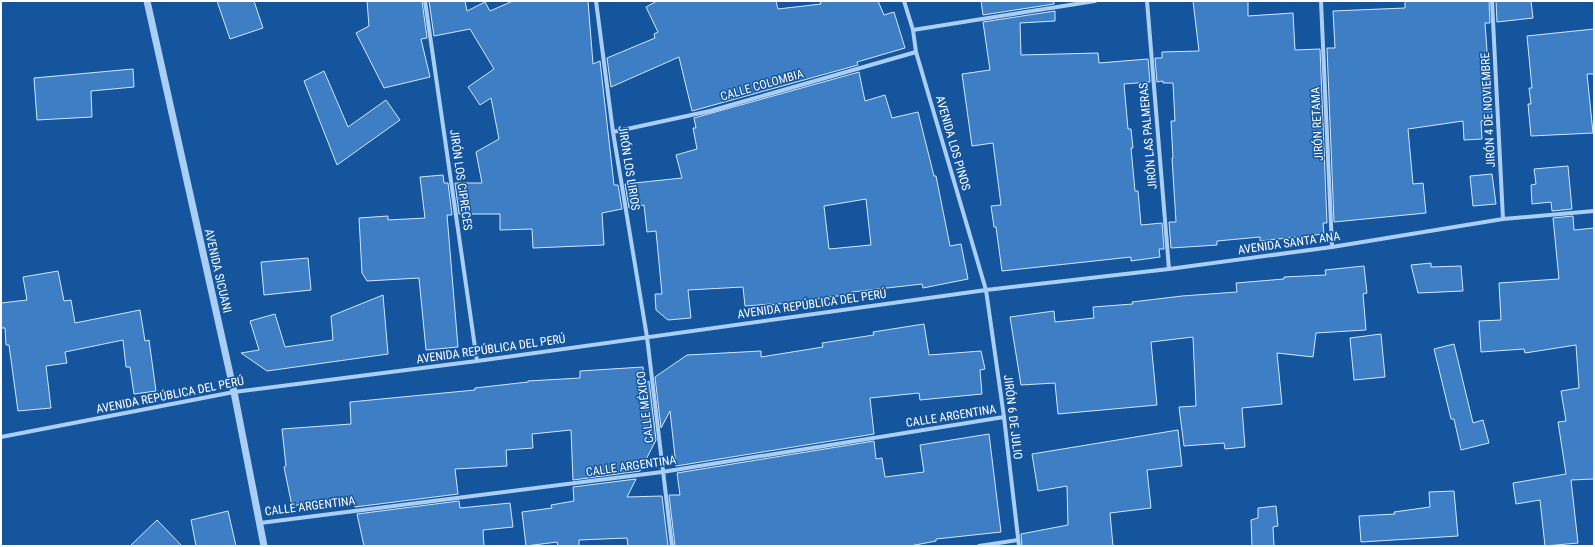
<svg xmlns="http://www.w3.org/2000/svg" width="1595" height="547" viewBox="0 0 1595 547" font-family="'Roboto Condensed',sans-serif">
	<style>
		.building { fill: #3d7ec5; stroke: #d3e8fd; fill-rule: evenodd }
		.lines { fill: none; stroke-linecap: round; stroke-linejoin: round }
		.minor { stroke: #abcef4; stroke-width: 4 }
		.tertiary { stroke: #abcef4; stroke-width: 7 }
		.labels { text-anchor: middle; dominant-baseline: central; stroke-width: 3; stroke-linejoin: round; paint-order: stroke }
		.street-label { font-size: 12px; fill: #fff; stroke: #14559e }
	</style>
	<rect width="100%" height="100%" fill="#14559e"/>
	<path class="building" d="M 217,1 L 254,1 L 263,28 L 230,39 Z
		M 367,1 L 422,1 L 427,38 L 421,39 L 430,77 L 384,88 L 356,33 L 369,26 Z
		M 429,1 L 465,1 L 467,11 L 485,2 L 490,11 L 513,1 L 588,1 L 593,64 L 600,61 L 614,185 L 618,185 L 622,209 L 602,213 L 604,245 L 533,248 L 532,229 L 500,230 L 500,214 L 459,214 L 455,183 L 482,183 L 476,152 L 499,139 L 491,98 L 480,105 L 468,87 L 494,69 L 470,29 L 434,36 Z
		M 657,1 L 776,1 L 778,9 L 821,4 L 820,1 L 878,1 L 884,15 L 894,12 L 905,48 L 857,62 L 858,65 L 692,111 L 679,57 L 611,87 L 607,58 L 655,38 L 654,34 L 658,32 L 646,7 Z
		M 981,1 L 1054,1 L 1054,4 L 983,15 Z
		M 1193,1 L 1248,1 L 1248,16 L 1293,13 L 1295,50 L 1320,49 L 1327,223 L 1323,223 L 1324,234 L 1260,241 L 1260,237 L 1217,241 L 1217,245 L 1171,248 L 1169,222 L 1176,222 L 1172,158 L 1173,158 L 1171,121 L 1175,121 L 1173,83 L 1163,83 L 1163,81 L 1157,82 L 1155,58 L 1162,58 L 1162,52 L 1199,51 Z
		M 1405,1 L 1489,1 L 1490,23 L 1485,23 L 1492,120 L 1481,121 L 1482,139 L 1464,140 L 1463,121 L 1408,129 L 1413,184 L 1423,183 L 1426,213 L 1334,222 L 1327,48 L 1335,48 L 1333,11 L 1405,8 Z
		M 1496,1 L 1531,1 L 1533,18 L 1497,22 Z
		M 1055,11 L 1055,21 L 1020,23 L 1021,55 L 1098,53 L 1099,63 L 1148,59 L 1150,82 L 1124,84 L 1128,129 L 1131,129 L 1133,148 L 1131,148 L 1135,191 L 1138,191 L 1141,225 L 1162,223 L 1164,249 L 1159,249 L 1160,257 L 1131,261 L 1131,257 L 1002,271 L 996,227 L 994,227 L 991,206 L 1001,205 L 993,143 L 972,146 L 962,74 L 990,70 L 983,22 Z
		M 1594,29 L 1594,74 L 1587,74 L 1593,133 L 1531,136 L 1528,104 L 1531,104 L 1529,88 L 1532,88 L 1527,36 Z
		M 133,69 L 134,87 L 91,91 L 92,117 L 37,120 L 34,78 Z
		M 324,71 L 348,127 L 386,100 L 400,120 L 337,165 L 304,81 Z
		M 859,72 L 865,101 L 885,95 L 892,118 L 918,112 L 934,176 L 936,176 L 950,246 L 961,244 L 968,279 L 923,288 L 922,284 L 852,292 L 852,294 L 771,305 L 771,304 L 745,306 L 743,287 L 688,290 L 691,318 L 668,320 L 656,310 L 655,294 L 662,294 L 656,231 L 647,232 L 644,205 L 629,208 L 625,184 L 682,178 L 676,155 L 697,149 L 693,128 L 696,128 L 694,118 ZM 866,199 L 871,245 L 829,249 L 824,206 Z
		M 1568,166 L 1572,209 L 1552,211 L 1551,202 L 1532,204 L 1531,185 L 1536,184 L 1534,169 Z
		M 1492,174 L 1496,204 L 1473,206 L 1470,176 Z
		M 443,175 L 444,183 L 448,183 L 452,215 L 447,215 L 458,347 L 426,350 L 419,278 L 367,281 L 362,273 L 359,218 L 388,216 L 388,220 L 425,218 L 420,177 Z
		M 1573,216 L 1574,230 L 1594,228 L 1594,479 L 1571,480 L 1578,543 L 1545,546 L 1540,500 L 1516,504 L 1513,483 L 1566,474 L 1558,422 L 1566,421 L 1561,391 L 1579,388 L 1576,345 L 1525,353 L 1524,349 L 1481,352 L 1479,321 L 1501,320 L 1499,283 L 1559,279 L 1553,218 Z
		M 308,258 L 311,290 L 264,295 L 261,262 Z
		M 1431,263 L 1431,267 L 1461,266 L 1463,291 L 1418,293 L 1411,265 Z
		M 1364,266 L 1367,293 L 1363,294 L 1366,330 L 1316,333 L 1313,357 L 1277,353 L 1282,404 L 1242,408 L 1245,447 L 1225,449 L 1224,443 L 1184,446 L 1179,407 L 1196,406 L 1193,337 L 1151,342 L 1157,405 L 1058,414 L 1055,383 L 1021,385 L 1010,317 L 1054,311 L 1055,322 L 1094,318 L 1093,307 L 1133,304 L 1132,302 L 1182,296 L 1237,292 L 1236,283 L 1284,279 L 1284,277 L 1326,275 L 1325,270 Z
		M 58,271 L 64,301 L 71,300 L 75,323 L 140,310 L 145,341 L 149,340 L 156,391 L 134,394 L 130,367 L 126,367 L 123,340 L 65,352 L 67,363 L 46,366 L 51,408 L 18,411 L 9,345 L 6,345 L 5,328 L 1,328 L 1,303 L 27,300 L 23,277 Z
		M 383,295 L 388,354 L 267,371 L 241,353 L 259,350 L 250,321 L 275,314 L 285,347 L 333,340 L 331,316 Z
		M 924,324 L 929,355 L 981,351 L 985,369 L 980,370 L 982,394 L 920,400 L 919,393 L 870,398 L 874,434 L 676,466 L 670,411 L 661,428 L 655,377 L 687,355 L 761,351 L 761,357 L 823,347 L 822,343 L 874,335 L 873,332 Z
		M 1381,334 L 1385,377 L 1354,380 L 1350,338 Z
		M 1454,344 L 1473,423 L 1483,420 L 1489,443 L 1461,450 L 1454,419 L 1451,419 L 1434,349 Z
		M 643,367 L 644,384 L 649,381 L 656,440 L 640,471 L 573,480 L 571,430 L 532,434 L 533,448 L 506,450 L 507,466 L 455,469 L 458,494 L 355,507 L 353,499 L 329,499 L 292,506 L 284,467 L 286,466 L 282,429 L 351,424 L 350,402 L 475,390 L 475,388 L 528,382 L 528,381 L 580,378 L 580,371 Z
		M 1178,430 L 1182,466 L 1147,470 L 1151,508 L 1110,513 L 1113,546 L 1022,546 L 1021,534 L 1068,525 L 1067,486 L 1038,491 L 1032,454 Z
		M 989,434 L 1001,532 L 936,539 L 936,541 L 910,546 L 675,546 L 669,495 L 680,495 L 677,473 L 874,441 L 876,459 L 882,458 L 885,477 L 924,472 L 920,445 Z
		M 636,479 L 627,497 L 662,496 L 668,546 L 628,546 L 627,538 L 579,540 L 579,546 L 558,546 L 557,542 L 526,546 L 522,512 L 552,508 L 551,505 L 574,501 L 573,487 Z
		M 1454,491 L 1458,536 L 1361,542 L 1359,516 L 1395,514 L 1394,512 L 1430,507 L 1429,492 Z
		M 459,501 L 460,508 L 510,503 L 513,527 L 483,530 L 484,546 L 364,546 L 357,514 Z
		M 1276,506 L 1278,526 L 1273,527 L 1274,546 L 1252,546 L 1251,520 L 1258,518 L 1258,508 Z
		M 228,511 L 236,546 L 196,546 L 191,520 Z
		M 157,520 L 182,546 L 130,546 Z"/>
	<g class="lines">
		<path class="minor" d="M 425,1 L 477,361
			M 596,1 L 613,132 L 647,337 L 672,546
			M 904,1 L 913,30 L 916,52 L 986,290 L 1004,417 L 1019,546
			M 1147,1 L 1169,269
			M 1321,1 L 1332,247
			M 1492,1 L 1503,219
			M 913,30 L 1095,1
			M 613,132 L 710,111 L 916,52
			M 1,437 L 234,392 L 477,361 L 986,290 L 1169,269 L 1332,247 L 1503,219 L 1594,211
			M 260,523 L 662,472 L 1004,417
			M 979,546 L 1018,540"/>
		<path class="tertiary" d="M 147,1 L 234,392 L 264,546"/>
	</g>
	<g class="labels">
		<g class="street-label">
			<text transform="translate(762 85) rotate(-16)">CALLE COLOMBIA</text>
			<text transform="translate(1488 110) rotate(-93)">JIRÓN 4 DE NOVIEMBRE</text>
			<text transform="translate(1317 124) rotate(-93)">JIRÓN RETAMA</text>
			<text transform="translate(1148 136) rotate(-95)">JIRÓN LAS PALMERAS</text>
			<text transform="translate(953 143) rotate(74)">AVENIDA LOS PINOS</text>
			<text transform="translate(629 168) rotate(81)">JIRÓN LOS LIRIOS</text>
			<text transform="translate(461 180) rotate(82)">JIRÓN LOS CIPRECES</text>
			<text transform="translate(1289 243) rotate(-8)">AVENIDA SANTA ANA</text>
			<text transform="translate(218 271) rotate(77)">AVENIDA SICUANI</text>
			<text transform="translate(812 304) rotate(-8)">AVENIDA REPÚBLICA DEL PERÚ</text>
			<text transform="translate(491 349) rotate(-8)">AVENIDA REPÚBLICA DEL PERÚ</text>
			<text transform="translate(170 395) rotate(-11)">AVENIDA REPÚBLICA DEL PERÚ</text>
			<text transform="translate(645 407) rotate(-97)">CALLE MÉXICO</text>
			<text transform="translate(951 416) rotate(-9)">CALLE ARGENTINA</text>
			<text transform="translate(1013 417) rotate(83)">JIRÓN 6 DE JULIO</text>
			<text transform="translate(631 466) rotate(-8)">CALLE ARGENTINA</text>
			<text transform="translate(310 506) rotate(-7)">CALLE ARGENTINA</text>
		</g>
	</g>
	<rect width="1595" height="547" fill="none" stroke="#ffffff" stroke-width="4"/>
</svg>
